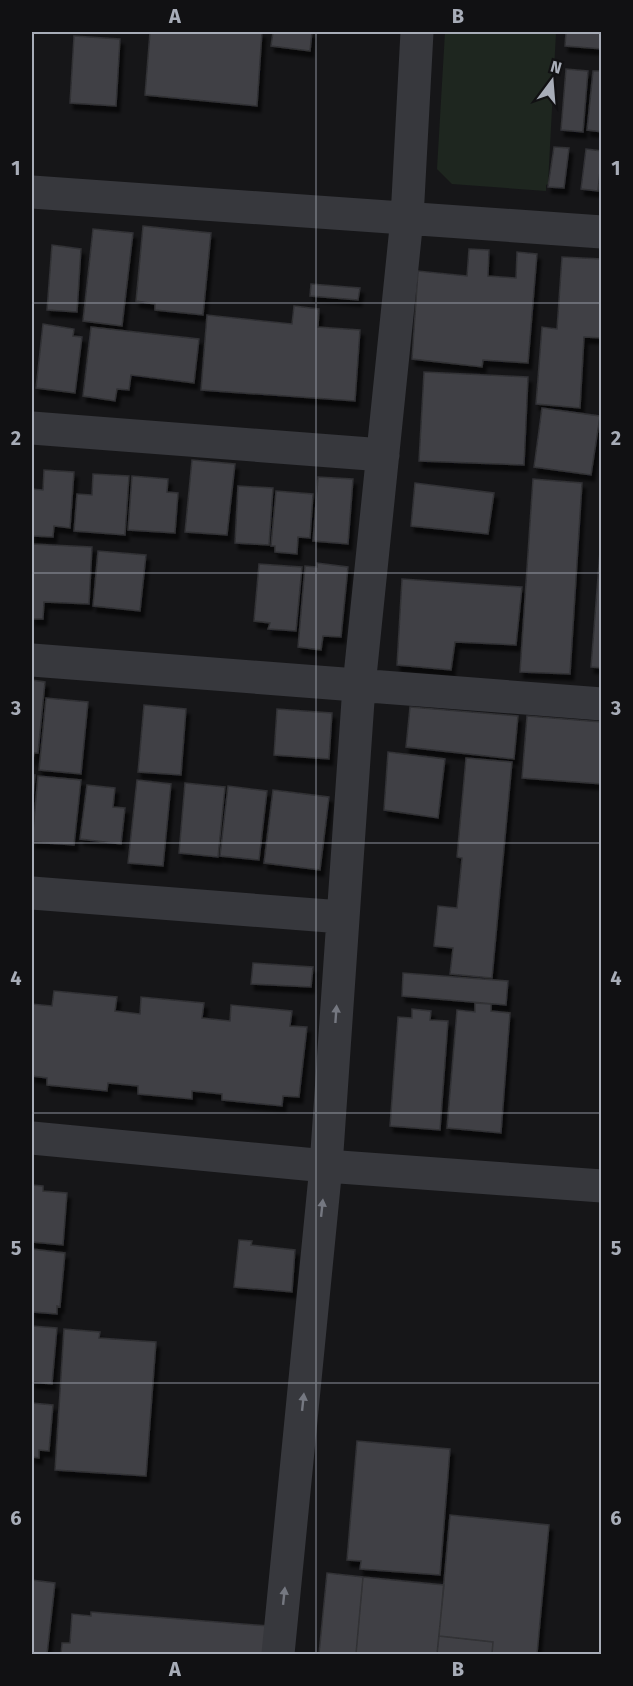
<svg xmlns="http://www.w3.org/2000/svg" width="633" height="1686" viewBox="0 0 633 1686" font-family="'Fira Sans',sans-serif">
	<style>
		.green { fill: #1e261f }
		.building { fill: #404145; stroke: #303034; stroke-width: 1.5; filter: url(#shadow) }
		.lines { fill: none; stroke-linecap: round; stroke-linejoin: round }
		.minor { stroke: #37383d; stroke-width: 33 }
		.oneway { fill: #757881 }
		.grid { fill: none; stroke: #a8adb8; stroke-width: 1.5; stroke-opacity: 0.55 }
		.neatline { fill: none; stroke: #a8adb8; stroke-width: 2 }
		.grid-label { font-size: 20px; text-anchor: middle; font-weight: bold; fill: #a8adb8 }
	</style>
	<defs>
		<filter id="shadow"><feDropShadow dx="3.5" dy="6" stdDeviation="1.5" flood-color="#0009"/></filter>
	</defs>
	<rect width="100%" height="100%" fill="#161618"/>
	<path class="green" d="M 445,32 L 556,32 L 548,184 L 546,185 L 546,191 L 452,184 L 437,169 Z"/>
	<path class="building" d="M 150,32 L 262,32 L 257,106 L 145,95 Z
		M 273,32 L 312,32 L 310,51 L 271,46 Z
		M 566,32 L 602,32 L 602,49 L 565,46 Z
		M 74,36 L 120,39 L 116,106 L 70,103 Z
		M 566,69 L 588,71 L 583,132 L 561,130 Z
		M 593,71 L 602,71 L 602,132 L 587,130 Z
		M 554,147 L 569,148 L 564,188 L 548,187 Z
		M 586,149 L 602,151 L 598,191 L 581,189 Z
		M 143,226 L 211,233 L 203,315 L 155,310 L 155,304 L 136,301 Z
		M 93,229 L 133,233 L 122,326 L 83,321 Z
		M 52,245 L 81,249 L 77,312 L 47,310 Z
		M 469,249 L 489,250 L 488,276 L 516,278 L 517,252 L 537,254 L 528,363 L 483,360 L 482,367 L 412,359 L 418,271 L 467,276 Z
		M 562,257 L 602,259 L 602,338 L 584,337 L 580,408 L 536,404 L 542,327 L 557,329 Z
		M 311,284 L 360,288 L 358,300 L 310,296 Z
		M 294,306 L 319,309 L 318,327 L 360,330 L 355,401 L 201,390 L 207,315 L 292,324 Z
		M 43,324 L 74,329 L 73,336 L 82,337 L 75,393 L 36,388 Z
		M 91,327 L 199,339 L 194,383 L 131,375 L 129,390 L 117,389 L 115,401 L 83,396 Z
		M 424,372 L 528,377 L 524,465 L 419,461 Z
		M 542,408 L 600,416 L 591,475 L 534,467 Z
		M 192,460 L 235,464 L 227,535 L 185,532 Z
		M 44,470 L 74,472 L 70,528 L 54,526 L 53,537 L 32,536 L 32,489 L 43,490 Z
		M 93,474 L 129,476 L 125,535 L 74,531 L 77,494 L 92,495 Z
		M 132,476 L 168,479 L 167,492 L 178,493 L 175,533 L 128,530 Z
		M 318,477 L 353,479 L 348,544 L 313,541 Z
		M 533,479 L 582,483 L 570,674 L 520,672 Z
		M 415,483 L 494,493 L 488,534 L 411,526 Z
		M 238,486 L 273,488 L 269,545 L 235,543 Z
		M 276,491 L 313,494 L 310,538 L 298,537 L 297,554 L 275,552 L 275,546 L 271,546 Z
		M 602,525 L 602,668 L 591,667 Z
		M 32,544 L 92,547 L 89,604 L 44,602 L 43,619 L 32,619 Z
		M 98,551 L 146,555 L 140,611 L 93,606 Z
		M 317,563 L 348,567 L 341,637 L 323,636 L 321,650 L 298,647 L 305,566 L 317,567 Z
		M 259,564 L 302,567 L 296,631 L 268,629 L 270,623 L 254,621 Z
		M 402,579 L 522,587 L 516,645 L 455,642 L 451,670 L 397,665 Z
		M 32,680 L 45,682 L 38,753 L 34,753 L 33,759 L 32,759 Z
		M 46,698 L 88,702 L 81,774 L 39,770 Z
		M 144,705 L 186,709 L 181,775 L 138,772 Z
		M 410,707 L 518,716 L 514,759 L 406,747 Z
		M 277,709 L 332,713 L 329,759 L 274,755 Z
		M 527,716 L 602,722 L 602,784 L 522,778 Z
		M 388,752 L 445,759 L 438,818 L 384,810 Z
		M 466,758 L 512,762 L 492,978 L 450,974 L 453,948 L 434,946 L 438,906 L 457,908 L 462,858 L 457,857 Z
		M 32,775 L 35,775 L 32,809 Z
		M 38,776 L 81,780 L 74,845 L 32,842 Z
		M 137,780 L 171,784 L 163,866 L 128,863 Z
		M 185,783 L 225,787 L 218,857 L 179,853 Z
		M 87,785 L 115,788 L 113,807 L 125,808 L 121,844 L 80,839 Z
		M 228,786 L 267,791 L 259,860 L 220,856 Z
		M 273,790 L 329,797 L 320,870 L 264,863 Z
		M 253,963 L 313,967 L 311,987 L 251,984 Z
		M 403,973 L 508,981 L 506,1005 L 402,996 Z
		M 54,991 L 117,997 L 115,1011 L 140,1014 L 141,997 L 204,1003 L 202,1018 L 230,1021 L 231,1005 L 292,1011 L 290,1026 L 307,1027 L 299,1097 L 283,1096 L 282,1106 L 222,1100 L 222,1094 L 192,1091 L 192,1099 L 138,1094 L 138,1086 L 108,1083 L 107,1091 L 47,1085 L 47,1078 L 32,1076 L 32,1004 L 52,1006 Z
		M 475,1003 L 491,1004 L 491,1011 L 510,1013 L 501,1133 L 447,1128 L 457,1010 L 475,1012 Z
		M 412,1009 L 431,1011 L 430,1020 L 448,1021 L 440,1130 L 390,1126 L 398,1017 L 412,1018 Z
		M 32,1185 L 43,1186 L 43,1191 L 67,1193 L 63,1245 L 32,1242 Z
		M 239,1240 L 252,1241 L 251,1245 L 295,1250 L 292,1292 L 234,1287 Z
		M 32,1249 L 65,1253 L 60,1307 L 57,1306 L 57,1314 L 32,1312 Z
		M 32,1326 L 57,1328 L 52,1384 L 32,1382 Z
		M 64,1329 L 100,1332 L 99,1338 L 156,1342 L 146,1476 L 55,1470 Z
		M 32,1403 L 53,1405 L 49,1451 L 39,1450 L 39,1458 L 32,1457 Z
		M 357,1441 L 450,1449 L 440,1575 L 360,1569 L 361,1561 L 347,1560 Z
		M 450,1515 L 549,1525 L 537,1654 L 492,1654 L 493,1642 L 439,1636 Z
		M 327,1573 L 363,1577 L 356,1654 L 319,1654 Z
		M 363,1577 L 444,1585 L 437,1654 L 356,1654 Z
		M 32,1580 L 55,1583 L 47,1654 L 32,1654 Z
		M 91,1612 L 269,1626 L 267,1654 L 61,1654 L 62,1643 L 70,1643 L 72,1614 L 91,1616 Z
		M 439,1636 L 493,1642 L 492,1654 L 437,1654 Z"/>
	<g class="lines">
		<path class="minor" d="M 32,192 L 602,232
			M 32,428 L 383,455
			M 32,660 L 602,704
			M 32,893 L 342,917
			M 32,1138 L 326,1166 L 602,1186
			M 278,1654 L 326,1166 L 359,686 L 407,218 L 417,32"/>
	</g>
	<defs><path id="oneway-solid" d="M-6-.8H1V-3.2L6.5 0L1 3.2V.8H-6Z" transform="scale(1.5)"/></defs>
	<g class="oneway">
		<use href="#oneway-solid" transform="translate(336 1014) rotate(-86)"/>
		<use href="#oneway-solid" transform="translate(322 1208) rotate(-84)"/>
		<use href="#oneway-solid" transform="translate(303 1402) rotate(-84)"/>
		<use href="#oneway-solid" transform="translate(284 1596) rotate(-84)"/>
	</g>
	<path class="grid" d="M 316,32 L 316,1654M 32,303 L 602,303M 32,573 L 602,573M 32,843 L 602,843M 32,1113 L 602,1113M 32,1383 L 602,1383"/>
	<rect width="633" height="1686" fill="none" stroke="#111113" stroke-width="66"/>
	<g transform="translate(552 81) rotate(16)" stroke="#111113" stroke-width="4.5" paint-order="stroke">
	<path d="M0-4.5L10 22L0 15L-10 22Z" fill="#a8adb8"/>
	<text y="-9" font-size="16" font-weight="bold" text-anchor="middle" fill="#a8adb8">N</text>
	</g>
	<rect x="33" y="33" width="567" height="1620" class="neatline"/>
	<g class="grid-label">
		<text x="175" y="23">A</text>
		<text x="458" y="23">B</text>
		<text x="16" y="175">1</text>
		<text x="616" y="175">1</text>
		<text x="16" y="445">2</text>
		<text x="616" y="445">2</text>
		<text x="16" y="715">3</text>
		<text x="616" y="715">3</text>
		<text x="16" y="985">4</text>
		<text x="616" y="985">4</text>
		<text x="16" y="1255">5</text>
		<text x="616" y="1255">5</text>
		<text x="16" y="1525">6</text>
		<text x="616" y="1525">6</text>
		<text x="175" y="1676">A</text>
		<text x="458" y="1676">B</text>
	</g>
</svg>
